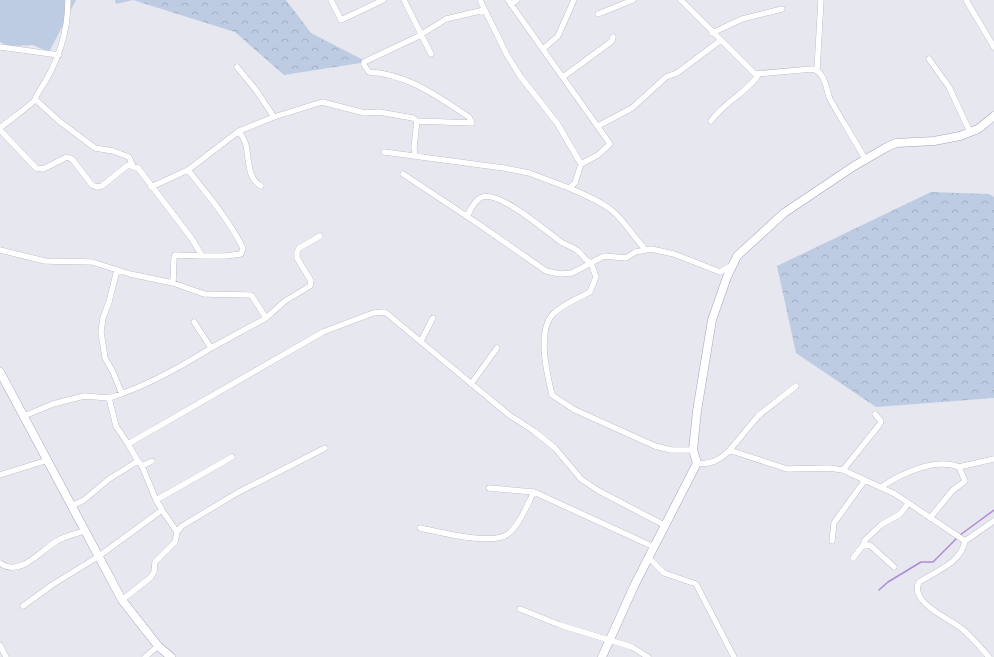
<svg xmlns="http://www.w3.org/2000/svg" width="994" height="657" viewBox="0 0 994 657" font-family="'Golos Text',sans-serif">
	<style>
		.grass { fill: #bdcce2 }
		.forest { fill: url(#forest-crowns) }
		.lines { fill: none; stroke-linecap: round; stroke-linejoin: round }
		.stream { stroke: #b08ad7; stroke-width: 1.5 }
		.street-casing { stroke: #a4a4b5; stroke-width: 6 }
		.secondary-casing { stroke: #a3a4bc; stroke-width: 9 }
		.street { stroke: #fff; stroke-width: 5.5 }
		.secondary { stroke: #fff; stroke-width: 8 }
	</style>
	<defs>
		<pattern id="forest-crowns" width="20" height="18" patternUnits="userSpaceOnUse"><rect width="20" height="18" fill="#bdcce2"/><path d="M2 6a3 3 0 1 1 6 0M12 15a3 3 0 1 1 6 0" fill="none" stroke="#a2afc3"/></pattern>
	</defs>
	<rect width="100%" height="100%" fill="#e6e7ef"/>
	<path class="grass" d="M 0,0 L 76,0 L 49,52 L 33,45 L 9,46 L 0,42 Z"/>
	<path class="forest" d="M 115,0 L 286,0 L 311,33 L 367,62 L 284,75 L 235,32 L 133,0 L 116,4 Z
		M 931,192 L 989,194 L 994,197 L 994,398 L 876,407 L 796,353 L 777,266 Z"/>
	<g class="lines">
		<path class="stream" d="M 960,535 L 994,510
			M 879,590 L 888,582 L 921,562 L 933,562 L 957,538"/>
		<defs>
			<path id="street" d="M 331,0 L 341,20 L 383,0
				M 404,0 L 431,54
				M 480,0 L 507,55 L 520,76 L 557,123 L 581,164 L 575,183 L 569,188 C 583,194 598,200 610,209 C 623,218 633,237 645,249
				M 508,0 L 610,144 L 598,155 L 581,164
				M 681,0 L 721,40
				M 966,0 L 994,47
				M 511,5 L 517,0
				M 598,14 L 633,0
				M 712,33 L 742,19 L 782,9
				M 0,47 L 59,55
				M 543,49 L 558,36 L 574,0
				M 929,59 L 949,87 L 970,132
				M 237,67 L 256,90 L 274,117
				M 817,70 L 821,0
				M 563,77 L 612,41 L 613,37
				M 35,99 L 59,121 L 95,148 L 113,151 L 129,157 L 133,166
				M 711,121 C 724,102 747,93 759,74
				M 598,126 L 632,108 L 666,77 L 677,73 L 721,40 L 755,74 L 812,69 C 825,71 826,89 830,99 C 841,119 854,139 865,159
				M 0,128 C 11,119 23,111 34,101 C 36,98 36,96 38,93 C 57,65 68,34 68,0
				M 0,130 L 36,168 L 43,169 L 67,157 L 72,159 L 92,185 L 97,187 L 102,186 L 128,165 L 138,168 L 192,239 L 202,256 L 225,256 L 241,254 L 243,248 C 229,220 208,195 188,170 L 239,131 L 274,117 L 322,102 L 365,113 L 379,112 L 413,118 L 417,121 L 472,123 L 469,117 C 438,97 408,74 369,72 L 364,65 L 364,62 L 417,37 L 446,19 L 484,10
				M 239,131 C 241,135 245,140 246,145 C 249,159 247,178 261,186
				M 384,152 L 504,168 L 529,173 L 569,188
				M 415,156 L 414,147 L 417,121
				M 403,174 L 477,223 L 546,271 L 560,274 L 572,273 L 604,256 L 626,258 L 635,252 L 651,249 L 674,254 L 720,272 L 732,265
				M 151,187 L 188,170
				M 467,216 C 471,210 474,200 482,197 C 500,191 546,231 561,242 C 566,245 573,247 578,251 C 583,255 584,260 591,263 L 596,277 L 590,292 C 578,298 561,305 552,315 C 537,333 547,374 552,395 L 575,410 L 655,446 L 671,450 L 693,450
				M 0,250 L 45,261 L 92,262 L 130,274 L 173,283 L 174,258 L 175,255 L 202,256
				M 117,270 L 109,302 L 103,318 L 101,332 L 105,358 L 113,372 L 122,394
				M 173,283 L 204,294 L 250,295 L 252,296 L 266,318
				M 194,322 L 211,348 L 266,318 L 285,301 L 310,286 L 311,281 L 297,258 L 297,252 L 299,248 L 320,236
				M 421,341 L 433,318
				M 471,384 L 497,348
				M 24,416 L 53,404 L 84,396 L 109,398
				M 128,444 L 116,426 L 109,398 C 145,387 179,368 211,348
				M 729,451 L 758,416 L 796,386
				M 138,461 L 128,444 L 323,332 L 373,313 L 385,312 L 509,415 L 534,431 L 555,448 L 581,479 L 599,491 L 666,526
				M 152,461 L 142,466 L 156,500
				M 697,463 C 711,465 719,460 729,451 L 735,452 L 787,469 L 829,468 L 843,470 L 895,494 L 965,541 C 961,563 936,571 919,582 C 909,602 948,618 961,628 C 971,636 980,647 989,657
				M 959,467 L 994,459
				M 843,470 L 880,424 L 881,421 L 875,414
				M 0,475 L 48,460
				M 881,487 C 901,474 935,457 959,467 L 965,481 L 952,491 L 930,518
				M 489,488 L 534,492 L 654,547
				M 72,506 L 84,500 L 109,479 L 138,461 L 142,466
				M 162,510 L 177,532 L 182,526 L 237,493 L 325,448
				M 420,528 C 439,532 492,546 508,534 C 520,524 527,505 534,492
				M 832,541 L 834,523 L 865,480
				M 965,541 L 994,521
				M 864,544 L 871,546 L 894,567
				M 649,558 L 664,573 L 696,584 L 734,657
				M 853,558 L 864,544 L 864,541 L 881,525 L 900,514 L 908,504
				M 0,563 C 20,578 41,550 57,541 C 65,536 75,534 84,531
				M 122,600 L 151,577 L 154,572 L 155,562 L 175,542 L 177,532
				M 23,606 L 52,585 L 99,556 L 162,510 L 156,500 L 232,457
				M 520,609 L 560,625 L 632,647 L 648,657
				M 0,645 L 6,657
				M 145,657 L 158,646"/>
			<path id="secondary" d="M 0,372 L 122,600 L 158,646 L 171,657
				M 602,657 L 635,584 L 697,463 L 693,450 L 697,411 L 712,320 L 727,277 L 737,256 L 784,213 L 854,166 L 887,147 L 896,143 L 934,141 L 960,136 L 978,129 L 994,116"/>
		</defs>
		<use href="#street" class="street-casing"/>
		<use href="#secondary" class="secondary-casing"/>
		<use href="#street" class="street"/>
		<use href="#secondary" class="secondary"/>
	</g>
</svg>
